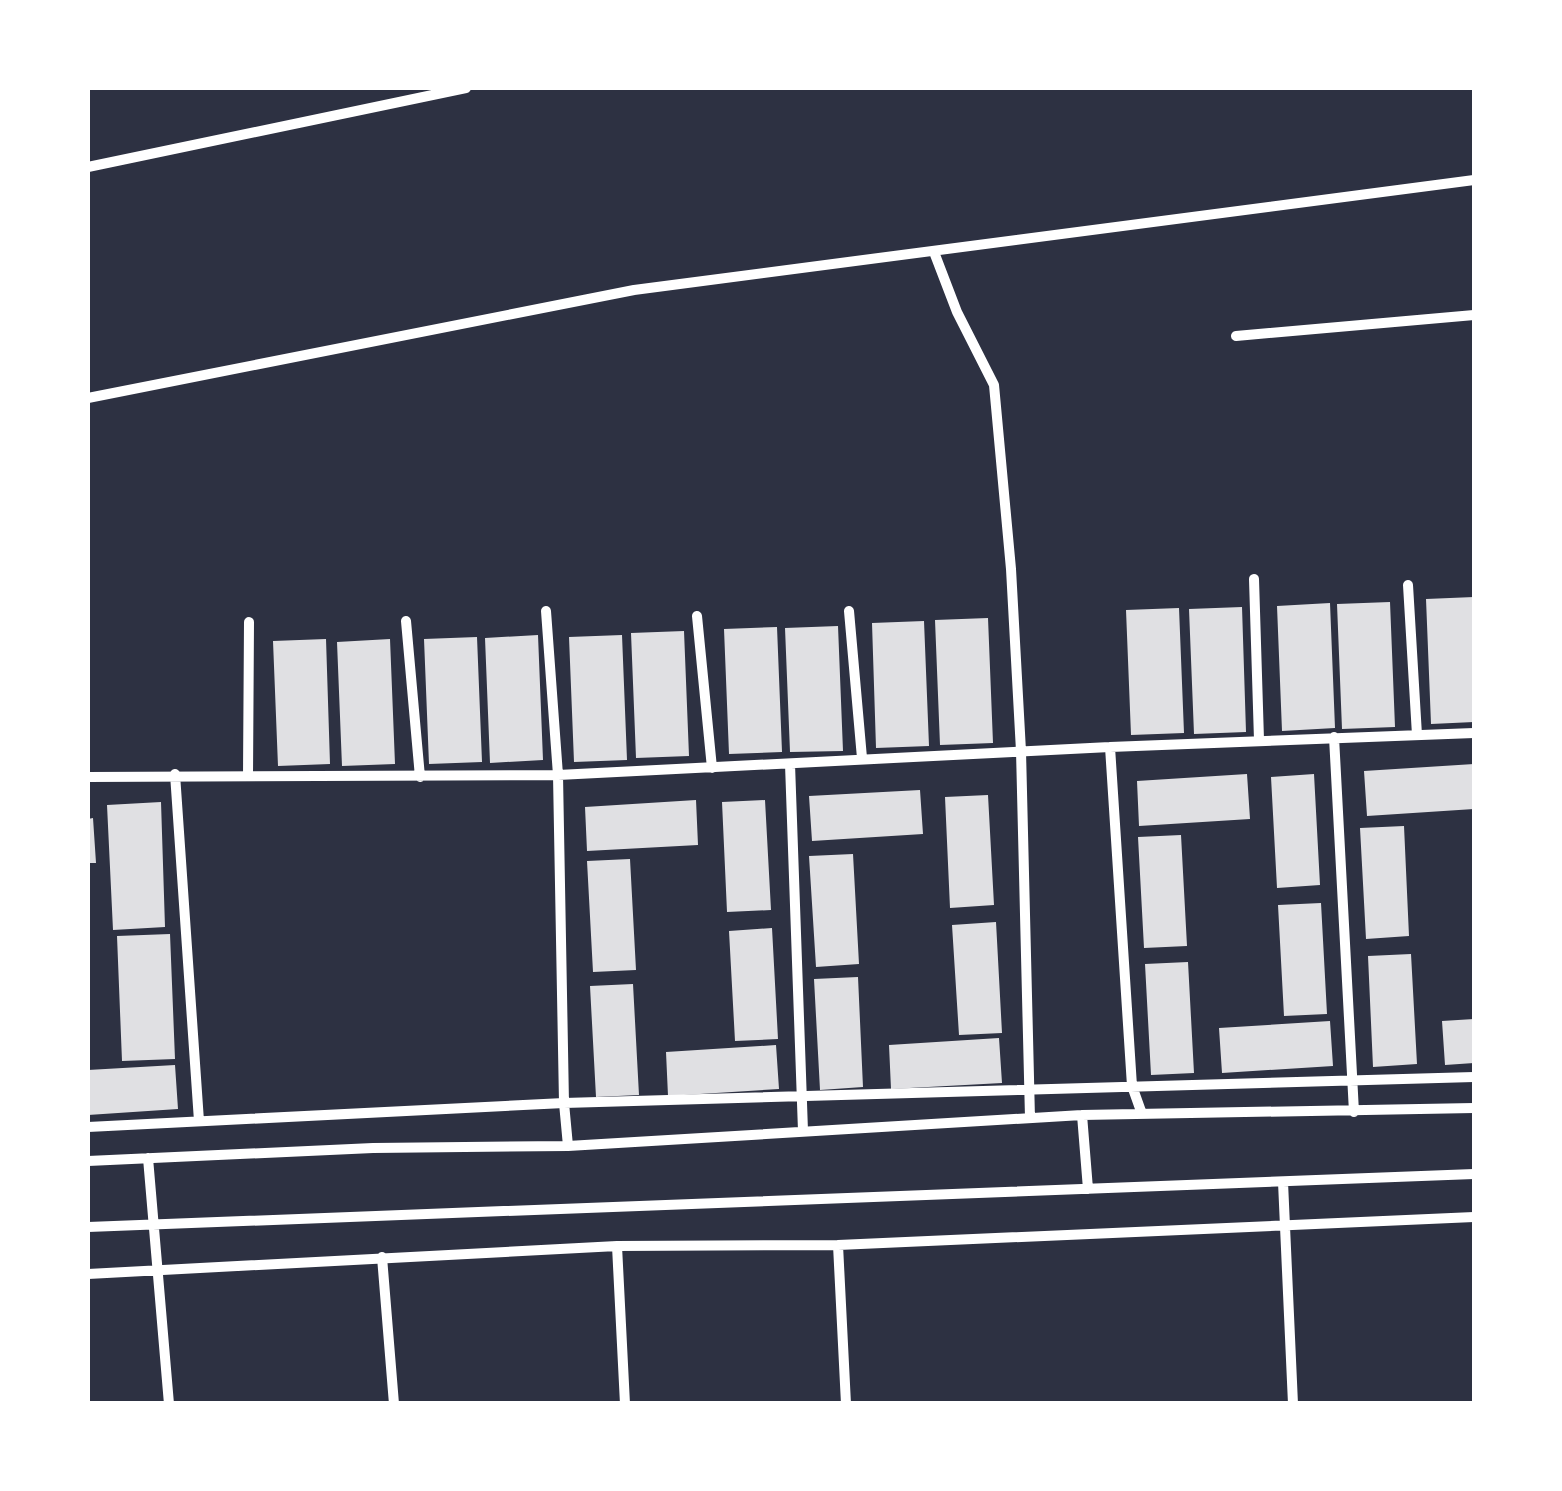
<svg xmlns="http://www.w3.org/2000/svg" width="1562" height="1491" viewBox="0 0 1562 1491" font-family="Jost,sans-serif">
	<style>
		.building { fill: #e0e0e3 }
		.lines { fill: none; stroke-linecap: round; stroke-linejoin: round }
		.minor { stroke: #fff; stroke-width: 10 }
	</style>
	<rect width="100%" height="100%" fill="#2d3142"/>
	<path class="building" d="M 1474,597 L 1474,722 L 1431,724 L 1426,599 Z
		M 1390,602 L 1395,727 L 1342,729 L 1337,604 Z
		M 1330,603 L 1335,728 L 1282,731 L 1277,606 Z
		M 1242,607 L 1246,732 L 1194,734 L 1189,609 Z
		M 1179,608 L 1184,733 L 1131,735 L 1126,610 Z
		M 988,618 L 993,743 L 940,745 L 935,620 Z
		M 924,621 L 929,746 L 876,748 L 872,623 Z
		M 838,626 L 843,751 L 790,752 L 785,628 Z
		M 777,627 L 782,752 L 729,754 L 724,629 Z
		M 684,631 L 689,756 L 636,758 L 631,633 Z
		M 538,635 L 543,760 L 490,763 L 485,638 Z
		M 622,635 L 627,760 L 574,762 L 569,637 Z
		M 477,637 L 482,762 L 429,764 L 424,639 Z
		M 326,639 L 330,764 L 278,766 L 273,641 Z
		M 390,639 L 395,764 L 342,766 L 337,642 Z
		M 1474,764 L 1474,809 L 1367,816 L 1364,771 Z
		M 1247,774 L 1250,819 L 1139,826 L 1137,781 Z
		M 1314,774 L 1320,885 L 1277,888 L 1271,777 Z
		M 920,790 L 923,834 L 812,841 L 809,796 Z
		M 988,795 L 994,905 L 950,908 L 945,797 Z
		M 696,800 L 698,845 L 587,851 L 585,807 Z
		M 765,800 L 771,910 L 727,912 L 722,802 Z
		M 161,802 L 165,927 L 113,930 L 107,805 Z
		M 93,818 L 96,863 L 88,863 L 88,819 Z
		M 1404,826 L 1409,936 L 1366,939 L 1360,828 Z
		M 1181,835 L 1187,946 L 1144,948 L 1138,837 Z
		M 853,854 L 859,964 L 816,967 L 809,856 Z
		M 630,859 L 636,970 L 593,972 L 587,861 Z
		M 1321,903 L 1327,1014 L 1284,1016 L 1278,905 Z
		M 996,922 L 1002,1033 L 959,1035 L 952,925 Z
		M 772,928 L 778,1039 L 735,1041 L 729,931 Z
		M 170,934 L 175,1059 L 122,1061 L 117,936 Z
		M 1411,954 L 1417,1064 L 1373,1067 L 1368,956 Z
		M 1188,962 L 1194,1073 L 1151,1075 L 1145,964 Z
		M 858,977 L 863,1087 L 820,1090 L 814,979 Z
		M 633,984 L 639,1095 L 596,1097 L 590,986 Z
		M 1474,1019 L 1474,1063 L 1445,1065 L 1442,1021 Z
		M 1330,1021 L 1333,1066 L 1222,1073 L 1219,1028 Z
		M 999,1038 L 1002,1083 L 891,1089 L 889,1045 Z
		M 776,1045 L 779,1089 L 668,1096 L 666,1052 Z
		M 175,1065 L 178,1109 L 88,1115 L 88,1070 Z"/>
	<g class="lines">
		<path class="minor" d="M 88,167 L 466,88
			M 934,252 L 957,312 L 994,385 L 1011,569 L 1021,751 L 1030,1118
			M 1236,336 L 1474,315
			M 88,398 L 634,290 L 1474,180
			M 1254,579 L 1259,740
			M 1408,585 L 1417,735
			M 546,611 L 558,775 L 564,1103 L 568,1146
			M 849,611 L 862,758
			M 697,616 L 712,768
			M 406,621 L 420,777
			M 1334,737 L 1354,1112
			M 1110,747 L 1132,1086 L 1142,1114
			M 790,764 L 803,1131
			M 175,774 L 199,1121
			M 248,776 L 249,622
			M 88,777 L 558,775 L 1110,747 L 1474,733
			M 1082,1115 L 1088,1189
			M 88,1127 L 564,1103 L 1474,1077
			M 148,1158 L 169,1404
			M 88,1161 L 373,1148 L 568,1146 L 1082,1115 L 1474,1108
			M 1283,1182 L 1293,1404
			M 88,1227 L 1474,1174
			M 838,1245 L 846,1404
			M 617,1246 L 625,1404
			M 382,1257 L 394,1404
			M 88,1274 L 617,1246 L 838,1245 L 1474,1217"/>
	</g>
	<rect width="1562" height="1491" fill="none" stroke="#ffffff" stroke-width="180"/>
</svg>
